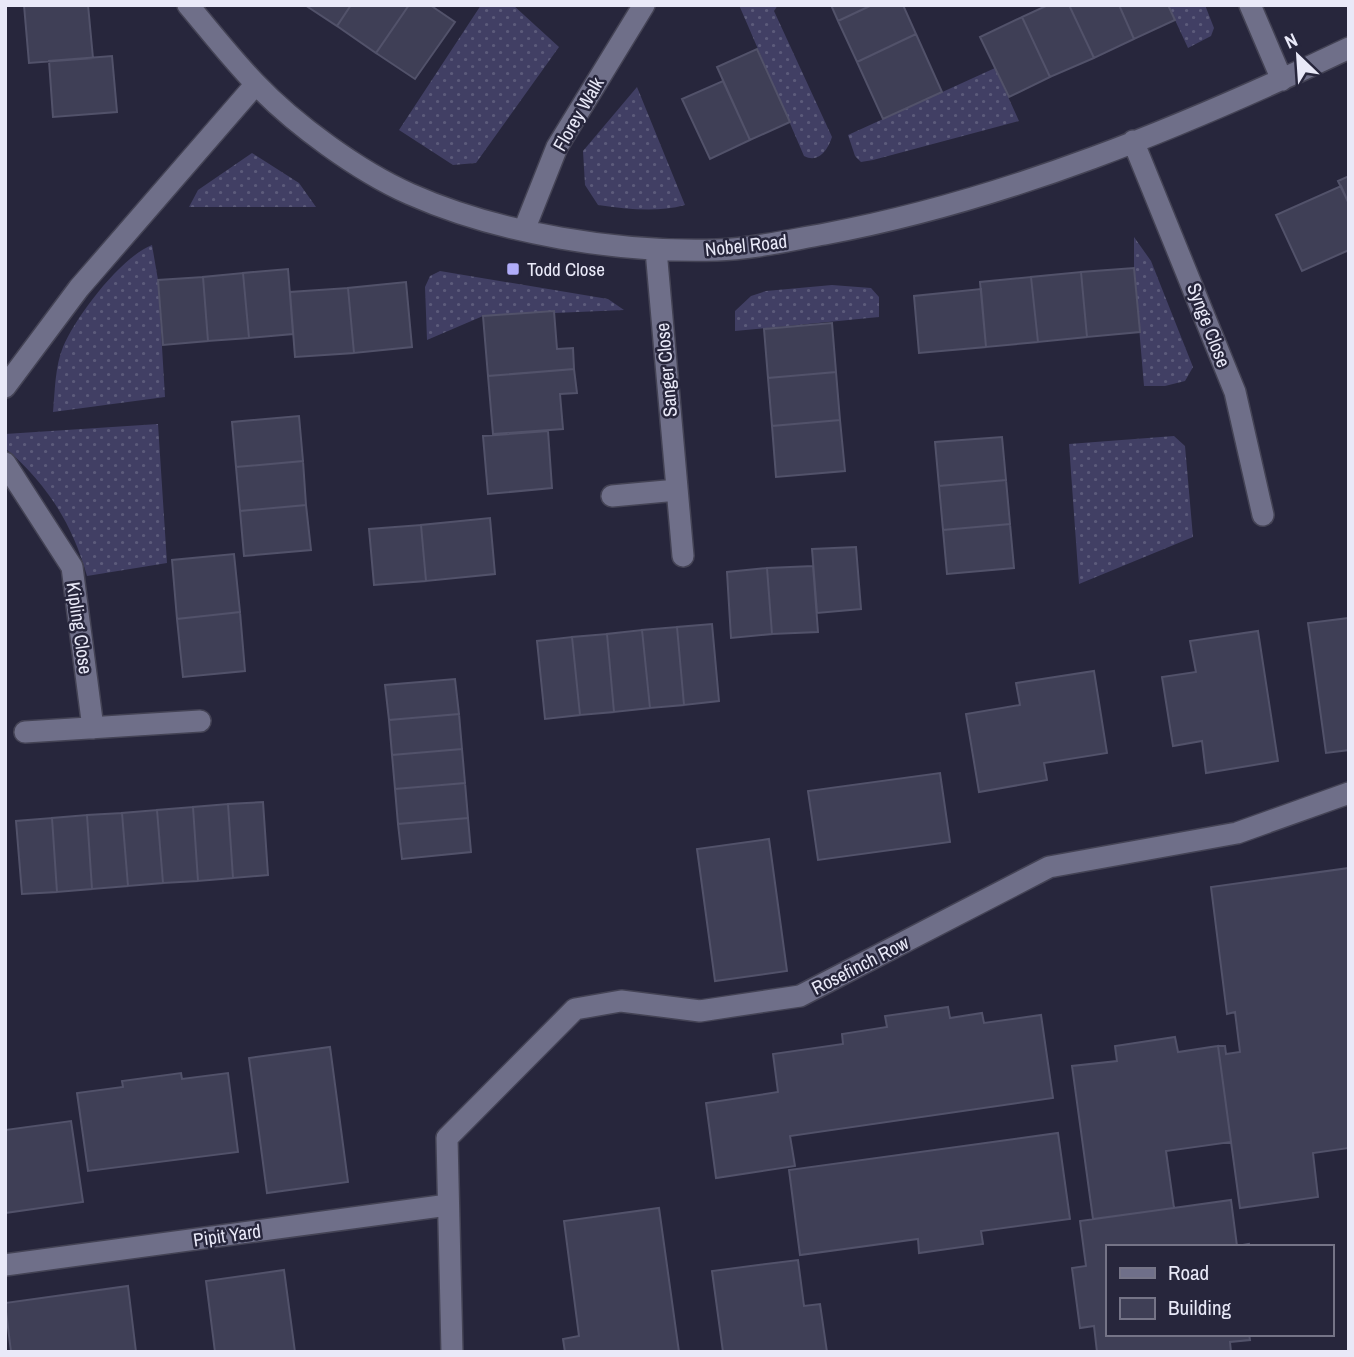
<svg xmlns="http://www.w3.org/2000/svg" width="1354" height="1357" viewBox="0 0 1354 1357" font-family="'Archivo Narrow',sans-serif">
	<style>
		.grass { fill: url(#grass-dots) }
		.building { fill: #3f3f56; stroke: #52526a; stroke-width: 2 }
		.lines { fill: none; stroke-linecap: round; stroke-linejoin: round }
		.minor-casing { stroke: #444355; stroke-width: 24 }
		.minor { stroke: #6f6f89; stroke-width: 21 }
		.poi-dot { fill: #b1adfa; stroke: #27263c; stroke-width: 2.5 }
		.labels { text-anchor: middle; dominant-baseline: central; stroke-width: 5; stroke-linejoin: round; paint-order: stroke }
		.street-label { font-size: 19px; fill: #e9e9f8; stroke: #27263c }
		.poi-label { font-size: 19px; fill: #e9e9f8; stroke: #27263c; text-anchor: start }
	</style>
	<defs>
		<pattern id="grass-dots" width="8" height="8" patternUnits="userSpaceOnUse" patternTransform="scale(1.75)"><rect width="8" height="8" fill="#413f64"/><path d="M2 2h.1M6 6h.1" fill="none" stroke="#5c5b7b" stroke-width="1.8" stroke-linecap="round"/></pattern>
	</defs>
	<rect width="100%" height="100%" fill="#27263c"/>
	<path class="grass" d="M 481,5 L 513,5 L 559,47 L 476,163 L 453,165 L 399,130 Z
		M 739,5 L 778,5 L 774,11 L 832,137 C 828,149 819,164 804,156 Z
		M 1168,5 L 1205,5 L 1214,28 L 1211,36 L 1188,48 Z
		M 995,68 L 1019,121 L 873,160 L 861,162 L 855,156 L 848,135 Z
		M 637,87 L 685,205 C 656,213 628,209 598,205 L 585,185 L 583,151 Z
		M 252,153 L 299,183 L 316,207 L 189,207 L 198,190 Z
		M 1134,237 L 1151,261 L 1193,367 L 1185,381 L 1165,386 L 1144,386 L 1134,268 Z
		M 152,245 L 158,280 L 165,397 L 53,412 C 55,391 55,366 63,347 C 76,316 121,257 152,245 Z
		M 440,271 L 608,299 L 624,310 L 483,316 L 427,340 L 425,287 L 430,276 Z
		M 832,285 L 871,288 L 879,297 L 879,317 L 735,331 L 735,311 L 751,296 L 766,291 Z
		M 158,424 L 167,563 L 87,576 C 72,523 47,484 5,448 L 5,434 Z
		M 1174,436 L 1185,446 L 1193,537 L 1079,584 L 1069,444 Z"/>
	<path class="building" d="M 24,5 L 88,5 L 93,58 L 29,63 Z
		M 305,5 L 351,5 L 337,26 Z
		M 351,5 L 409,5 L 376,53 L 337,26 Z
		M 409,5 L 430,5 L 455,22 L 415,79 L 376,53 Z
		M 831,5 L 872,5 L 838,21 Z
		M 872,5 L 903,5 L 916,34 L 857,62 L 838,21 Z
		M 1048,5 L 1069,5 L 1094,58 L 1050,77 L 1022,17 Z
		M 1069,5 L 1119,5 L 1134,39 L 1094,58 Z
		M 1119,5 L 1168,5 L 1175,20 L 1134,39 Z
		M 1022,17 L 1050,77 L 1009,97 L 980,37 Z
		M 916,34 L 942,92 L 883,119 L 857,62 Z
		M 757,49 L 790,122 L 750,140 L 717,67 Z
		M 112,56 L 117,112 L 53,117 L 49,61 Z
		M 723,81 L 750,140 L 710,159 L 682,99 Z
		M 1349,176 L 1349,204 L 1338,181 Z
		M 1341,186 L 1349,204 L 1349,250 L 1302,271 L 1276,215 Z
		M 1134,268 L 1140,332 L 1087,337 L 1081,272 Z
		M 288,269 L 293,334 L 249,338 L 243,273 Z
		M 1081,272 L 1087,337 L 1038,342 L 1031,277 Z
		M 243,273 L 249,338 L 208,341 L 203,277 Z
		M 203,277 L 208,341 L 163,345 L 158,280 Z
		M 1031,277 L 1038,342 L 986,347 L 980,282 Z
		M 406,282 L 412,347 L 354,353 L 348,288 Z
		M 348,288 L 354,353 L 295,357 L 290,292 Z
		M 981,289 L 986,347 L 919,353 L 914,296 Z
		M 554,311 L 557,349 L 573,348 L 574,369 L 488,376 L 483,316 Z
		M 832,323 L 836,372 L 768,378 L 764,329 Z
		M 574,369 L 577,393 L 560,394 L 563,429 L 493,434 L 488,376 Z
		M 836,372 L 840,420 L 772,426 L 768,378 Z
		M 299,416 L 303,461 L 236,467 L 232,422 Z
		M 840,420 L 845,471 L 776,477 L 772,426 Z
		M 548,431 L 552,488 L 488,494 L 483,436 Z
		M 1002,437 L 1006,480 L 939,486 L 935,442 Z
		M 303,461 L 306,505 L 240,511 L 236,467 Z
		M 1006,480 L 1010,524 L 943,530 L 939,486 Z
		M 306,505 L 311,550 L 244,556 L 240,511 Z
		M 490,518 L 495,574 L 426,581 L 421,525 Z
		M 1010,524 L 1014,568 L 947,574 L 943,530 Z
		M 421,525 L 426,581 L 374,585 L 369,529 Z
		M 856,547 L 861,609 L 817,613 L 812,549 Z
		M 234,554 L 240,612 L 177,619 L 172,560 Z
		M 813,566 L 818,632 L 772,634 L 767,568 Z
		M 767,568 L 772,634 L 731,638 L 727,572 Z
		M 240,612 L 245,671 L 183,677 L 177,619 Z
		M 1349,618 L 1349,750 L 1326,753 L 1308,623 Z
		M 712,624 L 719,701 L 684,705 L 677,627 Z
		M 677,627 L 684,705 L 650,708 L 642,630 Z
		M 642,630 L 650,708 L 614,712 L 607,634 Z
		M 1258,631 L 1278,761 L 1206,773 L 1202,741 L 1173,746 L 1162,677 L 1196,672 L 1190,641 Z
		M 607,634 L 614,712 L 580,715 L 572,637 Z
		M 572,637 L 580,715 L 545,719 L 537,641 Z
		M 1094,671 L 1107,753 L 1044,763 L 1047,780 L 979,792 L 966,714 L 1020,705 L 1016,683 Z
		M 455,679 L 459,714 L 389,720 L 385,685 Z
		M 459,714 L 462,749 L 392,755 L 389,720 Z
		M 462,749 L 465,783 L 395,789 L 392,755 Z
		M 940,773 L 950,842 L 818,860 L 808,791 Z
		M 465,783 L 468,818 L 398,824 L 395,789 Z
		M 263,802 L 268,875 L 233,878 L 228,804 Z
		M 228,804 L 233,878 L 198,881 L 193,807 Z
		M 193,807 L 198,881 L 163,883 L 157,810 Z
		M 157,810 L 163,883 L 128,886 L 122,813 Z
		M 122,813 L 128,886 L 92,889 L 87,815 Z
		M 87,815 L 92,889 L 57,892 L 52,818 Z
		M 52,818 L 57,892 L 22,894 L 16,821 Z
		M 468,818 L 471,852 L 402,859 L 398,824 Z
		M 769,839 L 787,971 L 715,981 L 697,849 Z
		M 1349,868 L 1349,1148 L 1313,1153 L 1318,1197 L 1240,1208 L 1218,1046 L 1225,1046 L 1226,1054 L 1240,1052 L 1235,1012 L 1227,1014 L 1211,887 Z
		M 948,1007 L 950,1018 L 982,1013 L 984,1023 L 1041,1015 L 1053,1098 L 790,1136 L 795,1166 L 716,1178 L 706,1103 L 778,1092 L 773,1054 L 843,1044 L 842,1034 L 887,1027 L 885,1016 Z
		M 1175,1037 L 1178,1052 L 1218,1046 L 1231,1142 L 1166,1151 L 1174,1208 L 1093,1219 L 1072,1066 L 1117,1061 L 1115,1046 Z
		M 330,1047 L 348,1182 L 267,1193 L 249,1058 Z
		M 181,1073 L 182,1079 L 228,1073 L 238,1152 L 88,1171 L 77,1093 L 123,1087 L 122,1081 Z
		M 71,1121 L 83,1202 L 5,1213 L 5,1130 Z
		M 1058,1133 L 1070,1219 L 981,1231 L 983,1244 L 919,1253 L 918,1239 L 800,1255 L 789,1170 Z
		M 1231,1200 L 1237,1246 L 1249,1244 L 1250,1247 L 1107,1247 L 1107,1334 L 1249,1334 L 1250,1340 L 1230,1342 L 1231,1352 L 1097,1352 L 1094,1326 L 1080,1328 L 1072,1268 L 1086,1266 L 1080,1221 Z
		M 659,1208 L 679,1352 L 565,1352 L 563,1339 L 579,1336 L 564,1221 Z
		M 798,1260 L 804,1306 L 820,1304 L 827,1352 L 723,1352 L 712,1271 Z
		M 284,1270 L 295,1352 L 215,1352 L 206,1281 Z
		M 128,1286 L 136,1352 L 11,1352 L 5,1303 Z"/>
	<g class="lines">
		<defs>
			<path id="minor" d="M 188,5 C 210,31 231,58 255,83 C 294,124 358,171 410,194 C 500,234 620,253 717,250 C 753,249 790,240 825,234 C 1006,200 1183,127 1349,48
				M 1250,5 L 1282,80
				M 1133,141 L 1235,392 L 1263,515
				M 524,230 L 557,147 L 644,5
				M 656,250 L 683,556
				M 5,387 L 79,288 L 256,84
				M 5,463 L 72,567 L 93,728
				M 612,496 L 677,490
				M 25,732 L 200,721
				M 5,1265 L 448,1205
				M 452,1352 L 447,1138 L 575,1009 L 621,1001 L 700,1011 L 800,996 L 1049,867 L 1237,833 L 1349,793"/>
		</defs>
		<use href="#minor" class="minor-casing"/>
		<use href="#minor" class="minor"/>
	</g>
	<rect class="poi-dot" x="506" y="262" width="14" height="14" rx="3.5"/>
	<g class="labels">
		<g class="street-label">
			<text transform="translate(578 114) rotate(-60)">Florey Walk</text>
			<text transform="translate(746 245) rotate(-6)">Nobel Road</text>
			<text transform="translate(1209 325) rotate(69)">Synge Close</text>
			<text transform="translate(666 370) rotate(-95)">Sanger Close</text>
			<text transform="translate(80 628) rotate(82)">Kipling Close</text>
			<text transform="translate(860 965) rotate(-27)">Rosefinch Row</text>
			<text transform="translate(227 1235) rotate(-8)">Pipit Yard</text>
		</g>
		<g class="poi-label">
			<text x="527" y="269">Todd Close</text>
		</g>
	</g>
	<rect width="1354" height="1357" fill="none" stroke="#e9e9f8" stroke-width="14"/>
	<rect x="1106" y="1245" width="228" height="91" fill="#27263c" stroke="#757487" stroke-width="2"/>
	<rect x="1120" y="1268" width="35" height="10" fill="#6f6f89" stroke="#757487" stroke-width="2"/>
	<text x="1168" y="1280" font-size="21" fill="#e9e9f8">Road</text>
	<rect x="1120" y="1298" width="35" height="21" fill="#3f3f56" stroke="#757487" stroke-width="2"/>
	<text x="1168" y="1315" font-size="21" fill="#e9e9f8">Building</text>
	<g transform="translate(1298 56) rotate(335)" stroke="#27263c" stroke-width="5" paint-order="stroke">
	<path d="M0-5L12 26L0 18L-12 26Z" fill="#e9e9f8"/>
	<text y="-10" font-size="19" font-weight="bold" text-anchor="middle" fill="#e9e9f8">N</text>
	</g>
</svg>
